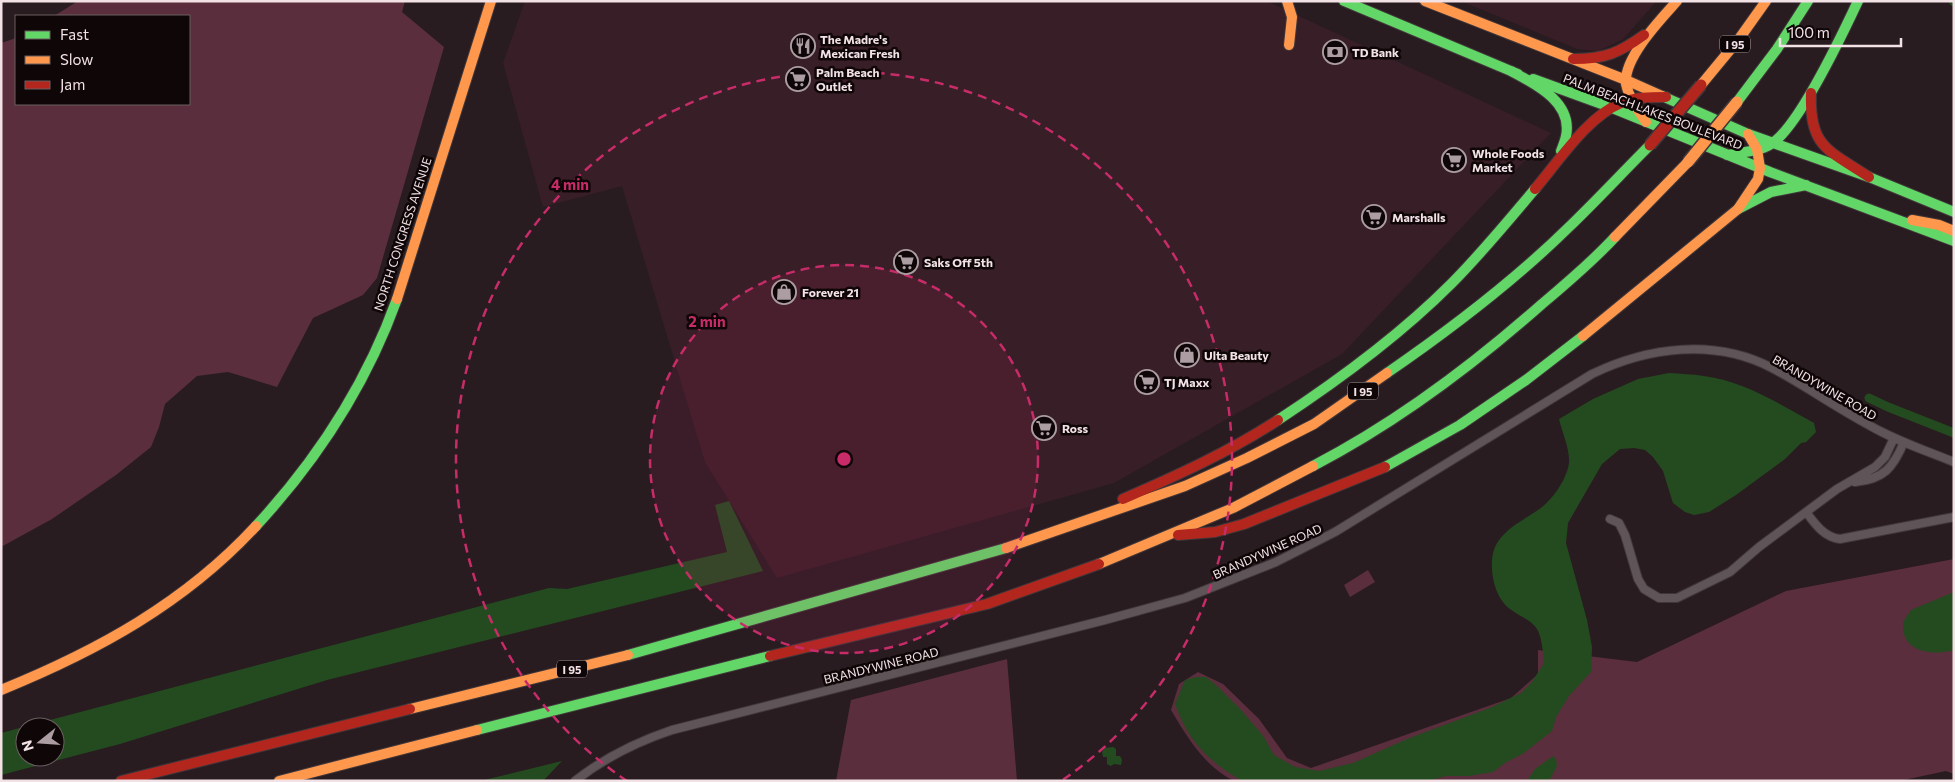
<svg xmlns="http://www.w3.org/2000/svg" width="1955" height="782" viewBox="0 0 1955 782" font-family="Commissioner,sans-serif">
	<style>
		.built { fill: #381e26 }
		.green { fill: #5a2e3d }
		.water { fill: #244b1f; fill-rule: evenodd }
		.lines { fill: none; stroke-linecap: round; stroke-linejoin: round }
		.canal { stroke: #244b1f; stroke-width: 9 }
		.street-casing { stroke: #41373a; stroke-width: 10 }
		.fast-casing { stroke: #41373a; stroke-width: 12 }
		.slow-casing { stroke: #41373a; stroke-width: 12 }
		.jam-casing { stroke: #41373a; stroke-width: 12 }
		.street { stroke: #5f5558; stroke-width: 8 }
		.fast { stroke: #63d668; stroke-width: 10 }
		.slow { stroke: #ff974d; stroke-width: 10 }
		.jam { stroke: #b3261e; stroke-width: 10 }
		.slow-bridge-casing { stroke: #41373a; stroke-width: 14; stroke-linecap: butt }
		.jam-bridge-casing { stroke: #41373a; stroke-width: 14; stroke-linecap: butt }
		.slow-bridge { stroke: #ff974d; stroke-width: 11 }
		.jam-bridge { stroke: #b3261e; stroke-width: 11 }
		.ring { fill: none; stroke: #c72c69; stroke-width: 2.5; stroke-dasharray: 9 6 }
		.labels { text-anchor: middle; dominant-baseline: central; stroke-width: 5; stroke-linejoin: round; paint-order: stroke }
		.shield { fill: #0f0608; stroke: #aea0a3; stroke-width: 1 }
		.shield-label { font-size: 11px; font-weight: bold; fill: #f2e2e6 }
		.poi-label { font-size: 12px; font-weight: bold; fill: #f2e2e6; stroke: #0f0608; text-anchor: start }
		.street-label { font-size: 12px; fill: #f2e2e6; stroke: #0f0608 }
		.centre { fill: #c72c69; stroke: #0f0608; stroke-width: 2.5 }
		.ring-label { font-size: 15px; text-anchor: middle; font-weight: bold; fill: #c72c69; stroke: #0f0608; stroke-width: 5; stroke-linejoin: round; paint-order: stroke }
	</style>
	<rect width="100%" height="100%" fill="#281c20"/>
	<path class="built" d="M 525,1 L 1267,1 L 1551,133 L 1342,354 L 1114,483 L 777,578 L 705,462 L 622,186 L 543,207 L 503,63 Z
		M 1461,1 L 1657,1 L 1622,40 L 1598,51 L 1577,49 Z"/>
	<path class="green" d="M 78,1 L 405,1 L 402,12 L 444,47 L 377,278 L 363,295 L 313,318 L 277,387 L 228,372 L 197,376 L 165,404 L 159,427 L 151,447 L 116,475 L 52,519 L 1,547 L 1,43 L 16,38 L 16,104 L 189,104 L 189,16 L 54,16 Z
		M 1954,559 L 1954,774 L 1946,771 L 1899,781 L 1234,781 C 1205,767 1187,737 1171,710 L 1179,684 L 1198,672 L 1223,684 L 1259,719 L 1287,758 L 1311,768 L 1511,698 L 1538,674 L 1538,650 L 1637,662 L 1786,591 Z
		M 1368,570 L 1375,582 L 1350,597 L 1344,585 Z
		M 1007,659 L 1017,781 L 836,781 L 851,700 Z"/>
	<path class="water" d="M 1669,373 C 1680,374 1692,374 1704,376 C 1744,381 1779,404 1814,423 L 1816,432 L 1806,442 L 1801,443 L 1785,459 L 1736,495 L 1709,512 L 1694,515 L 1685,512 L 1673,503 L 1663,471 L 1653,457 L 1645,450 L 1634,448 L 1620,449 L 1602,464 L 1568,523 L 1566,543 L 1587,620 L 1592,647 L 1591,672 L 1569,696 L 1556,717 L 1552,731 L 1524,753 L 1505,763 L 1493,772 L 1469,776 L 1446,776 L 1427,781 L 1242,781 C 1208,761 1188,741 1175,704 L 1185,680 L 1196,677 L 1206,677 L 1216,685 L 1242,711 L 1264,737 L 1274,755 L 1295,767 L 1319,771 L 1353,763 L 1407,739 L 1492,707 L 1521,693 L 1532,682 L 1544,663 C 1543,652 1542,638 1537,629 C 1531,620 1521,617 1513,611 C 1497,602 1491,579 1492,561 C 1493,534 1519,523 1538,510 C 1552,501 1567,479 1569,463 C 1570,449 1562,432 1559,419 L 1593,399 L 1638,379 Z
		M 729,501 L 763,571 L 327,680 L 120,744 L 1,775 L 1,733 L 549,588 L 567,589 L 727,552 L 715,505 ZM 25,727 L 55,727 L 55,757 L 25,757 Z
		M 1954,592 L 1954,650 C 1938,655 1910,654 1904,634 C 1903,631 1903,626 1903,622 L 1911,610 Z
		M 1113,747 L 1116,749 L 1116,756 L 1120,756 L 1122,760 L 1121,765 L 1114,764 L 1111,766 L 1107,764 L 1107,757 L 1103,757 L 1102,752 L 1105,748 Z
		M 1553,756 L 1556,759 L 1557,766 L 1549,781 L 1527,781 L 1535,769 Z
		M 562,761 L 543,781 L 480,781 Z"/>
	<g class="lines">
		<path class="canal" d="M 1953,1 L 1954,2
			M 1869,398 L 1888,407 L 1954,433"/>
		<defs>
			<path id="street" d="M 1855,482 C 1884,479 1893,468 1904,442
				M 1806,512 C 1815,524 1824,537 1840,539 L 1954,517
				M 1610,519 L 1619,523 L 1625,535 L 1638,579 L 1644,589 L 1659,598 L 1677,598 L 1730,572 L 1759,547 L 1837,489 L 1875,467 L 1885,457 L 1894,438
				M 575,781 C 604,758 636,742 672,730 L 1105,620 L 1185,598 L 1276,562 L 1335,532 L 1592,374 C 1648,347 1715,338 1772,368 C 1804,385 1834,406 1867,424 C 1894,440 1924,450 1954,462"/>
			<path id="fast" d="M 1344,1 L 1518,74
				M 1511,71 C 1535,84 1573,102 1566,136 C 1565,141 1563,146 1561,151
				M 1533,79 L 1610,107 L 1770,172 L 1954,241
				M 1662,96 L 1748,134 L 1869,177 L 1954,212
				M 1737,102 L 1777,49 L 1808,1
				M 1727,155 C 1741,152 1759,152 1771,144 C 1799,127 1843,33 1858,1
				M 1738,209 L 1771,192 L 1806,185
				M 1387,373 C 1451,329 1514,281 1569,227 C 1597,200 1623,172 1650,145
				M 1278,420 C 1339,380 1399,336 1451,284 C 1481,254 1508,221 1535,189
				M 1313,466 C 1396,423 1472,366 1542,304 C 1567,283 1593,261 1615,237
				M 1385,467 L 1460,425 L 1526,380 L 1583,336
				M 256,526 C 318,459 366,385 397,299
				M 628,655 L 1006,548
				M 477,730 L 770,656"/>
			<path id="slow" d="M 1287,1 L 1292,17 L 1289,45
				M 1425,1 L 1626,80 L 1662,96
				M 1701,85 L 1739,39 L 1766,1
				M 1646,122 C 1638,110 1629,98 1626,84 C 1623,58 1661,19 1677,1
				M 1912,220 L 1939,225 L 1954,231
				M 1615,237 L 1688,162
				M 397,299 L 491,1
				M 1583,336 L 1738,209 L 1758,179 L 1760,168 L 1757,149 L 1748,134
				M 1006,548 L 1185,486 L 1247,458 L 1314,424 L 1387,373
				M 1099,564 L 1233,508 L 1313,466
				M 1,690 C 97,651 185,603 256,526
				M 410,709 L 628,655
				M 279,781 L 477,730"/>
			<path id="jam" d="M 1573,59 C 1605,59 1619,53 1644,35
				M 1811,93 C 1809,147 1828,150 1869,177
				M 1535,189 C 1558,162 1588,116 1621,103 C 1635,97 1651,97 1666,97
				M 1123,499 C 1176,476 1229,452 1278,420
				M 1178,535 L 1215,532 L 1244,524 L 1385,467
				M 770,656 L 987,604 L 1099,564
				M 121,781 L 410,709"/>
		</defs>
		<use href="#street" class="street-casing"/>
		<use href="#fast" class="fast-casing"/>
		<use href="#slow" class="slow-casing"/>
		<use href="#jam" class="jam-casing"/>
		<use href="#street" class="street"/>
		<use href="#fast" class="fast"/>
		<use href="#slow" class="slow"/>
		<use href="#jam" class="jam"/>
		<defs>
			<path id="slow-bridge" d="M 1688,162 L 1737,102"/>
			<path id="jam-bridge" d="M 1650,145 L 1701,85"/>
		</defs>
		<use href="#slow-bridge" class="slow-bridge-casing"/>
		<use href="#jam-bridge" class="jam-bridge-casing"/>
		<use href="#slow-bridge" class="slow-bridge"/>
		<use href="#jam-bridge" class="jam-bridge"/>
	</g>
	<circle cx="844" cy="459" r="194" fill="#c72c69" fill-opacity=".12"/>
	<g class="ring">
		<circle cx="844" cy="459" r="194"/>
		<path d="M627 781A388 388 0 1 1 1061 781"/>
	</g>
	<defs>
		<symbol id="restaurant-ring" viewBox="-11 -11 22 22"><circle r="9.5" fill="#0f0608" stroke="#ab9da1" stroke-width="1.5"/><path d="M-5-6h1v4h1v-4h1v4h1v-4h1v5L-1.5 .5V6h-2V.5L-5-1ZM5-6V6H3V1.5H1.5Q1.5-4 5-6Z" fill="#ab9da1"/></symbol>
		<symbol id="bank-ring" viewBox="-11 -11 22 22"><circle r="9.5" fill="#0f0608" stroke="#ab9da1" stroke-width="1.5"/><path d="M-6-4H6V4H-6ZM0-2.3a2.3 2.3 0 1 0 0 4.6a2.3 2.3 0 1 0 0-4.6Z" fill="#ab9da1"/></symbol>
		<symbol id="supermarket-ring" viewBox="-11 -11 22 22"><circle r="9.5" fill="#0f0608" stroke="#ab9da1" stroke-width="1.5"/><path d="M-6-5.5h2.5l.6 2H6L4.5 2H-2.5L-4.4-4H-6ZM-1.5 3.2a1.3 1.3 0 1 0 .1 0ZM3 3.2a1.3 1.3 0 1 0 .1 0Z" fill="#ab9da1"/></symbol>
		<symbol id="shop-ring" viewBox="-11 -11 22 22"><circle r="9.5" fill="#0f0608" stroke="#ab9da1" stroke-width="1.5"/><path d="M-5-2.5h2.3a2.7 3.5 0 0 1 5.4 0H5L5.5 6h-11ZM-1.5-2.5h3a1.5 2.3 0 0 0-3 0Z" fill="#ab9da1"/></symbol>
	</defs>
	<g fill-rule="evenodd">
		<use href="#restaurant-ring" x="789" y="32" width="28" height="28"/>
		<use href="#bank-ring" x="1321" y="38" width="28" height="28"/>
		<use href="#supermarket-ring" x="784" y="65" width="28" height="28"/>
		<use href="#supermarket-ring" x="1440" y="146" width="28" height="28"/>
		<use href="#supermarket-ring" x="1360" y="203" width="28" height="28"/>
		<use href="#supermarket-ring" x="892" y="248" width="28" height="28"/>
		<use href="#shop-ring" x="770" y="278" width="28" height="28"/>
		<use href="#shop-ring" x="1173" y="341" width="28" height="28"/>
		<use href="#supermarket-ring" x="1133" y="368" width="28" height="28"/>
		<use href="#supermarket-ring" x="1030" y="414" width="28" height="28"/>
	</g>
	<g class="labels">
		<g class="shield">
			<rect x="1720" y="35.5" width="30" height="17" rx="4"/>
			<rect x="1348" y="382.5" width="30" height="17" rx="4"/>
			<rect x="557" y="660.5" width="30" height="17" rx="4"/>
		</g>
		<g class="shield-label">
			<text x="1735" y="44">I 95</text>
			<text x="1363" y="391">I 95</text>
			<text x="572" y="669">I 95</text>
		</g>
		<g class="poi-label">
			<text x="820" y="39">The Madre's<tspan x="820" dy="14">Mexican Fresh</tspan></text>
			<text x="1352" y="52">TD Bank</text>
			<text x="816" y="72">Palm Beach<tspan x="816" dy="14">Outlet</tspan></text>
			<text x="1472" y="153">Whole Foods<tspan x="1472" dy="14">Market</tspan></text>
			<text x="1392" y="217">Marshalls</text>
			<text x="924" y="262">Saks Off 5th</text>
			<text x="802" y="292">Forever 21</text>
			<text x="1204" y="355">Ulta Beauty</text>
			<text x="1164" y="382">TJ Maxx</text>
			<text x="1062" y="428">Ross</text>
		</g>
		<g class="street-label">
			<text transform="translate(1653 111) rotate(21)">PALM BEACH LAKES BOULEVARD</text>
			<text transform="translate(402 234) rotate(-72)">NORTH CONGRESS AVENUE</text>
			<text transform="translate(1825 387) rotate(30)">BRANDYWINE ROAD</text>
			<text transform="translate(1267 551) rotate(-24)">BRANDYWINE ROAD</text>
			<text transform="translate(881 665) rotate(-14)">BRANDYWINE ROAD</text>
		</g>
	</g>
	<circle cx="844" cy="459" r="8" class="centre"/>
	<g class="ring-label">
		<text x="570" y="190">4 min</text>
		<text x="707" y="327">2 min</text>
	</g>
	<rect width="1955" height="782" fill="none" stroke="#f2e2e6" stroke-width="5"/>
	<rect x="15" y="15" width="175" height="90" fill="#0f0608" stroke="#6a5e61"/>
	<rect x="25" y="31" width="25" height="8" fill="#63d668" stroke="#6a5e61"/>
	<text x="60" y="40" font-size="15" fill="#f2e2e6">Fast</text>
	<rect x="25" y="56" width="25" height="8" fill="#ff974d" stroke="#6a5e61"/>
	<text x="60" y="65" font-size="15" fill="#f2e2e6">Slow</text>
	<rect x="25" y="81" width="25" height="8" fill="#b3261e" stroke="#6a5e61"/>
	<text x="60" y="90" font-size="15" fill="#f2e2e6">Jam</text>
	<g transform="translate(40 742) rotate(253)"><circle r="24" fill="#0f0608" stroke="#6a5e61"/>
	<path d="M0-4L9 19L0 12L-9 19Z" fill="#ab9da1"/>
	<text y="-8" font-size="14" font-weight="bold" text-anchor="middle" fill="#f2e2e6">N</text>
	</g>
	<path d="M1780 38v8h121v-8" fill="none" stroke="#f2e2e6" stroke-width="2.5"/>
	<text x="1788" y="38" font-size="15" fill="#f2e2e6" stroke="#0f0608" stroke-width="4" paint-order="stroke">100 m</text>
</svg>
